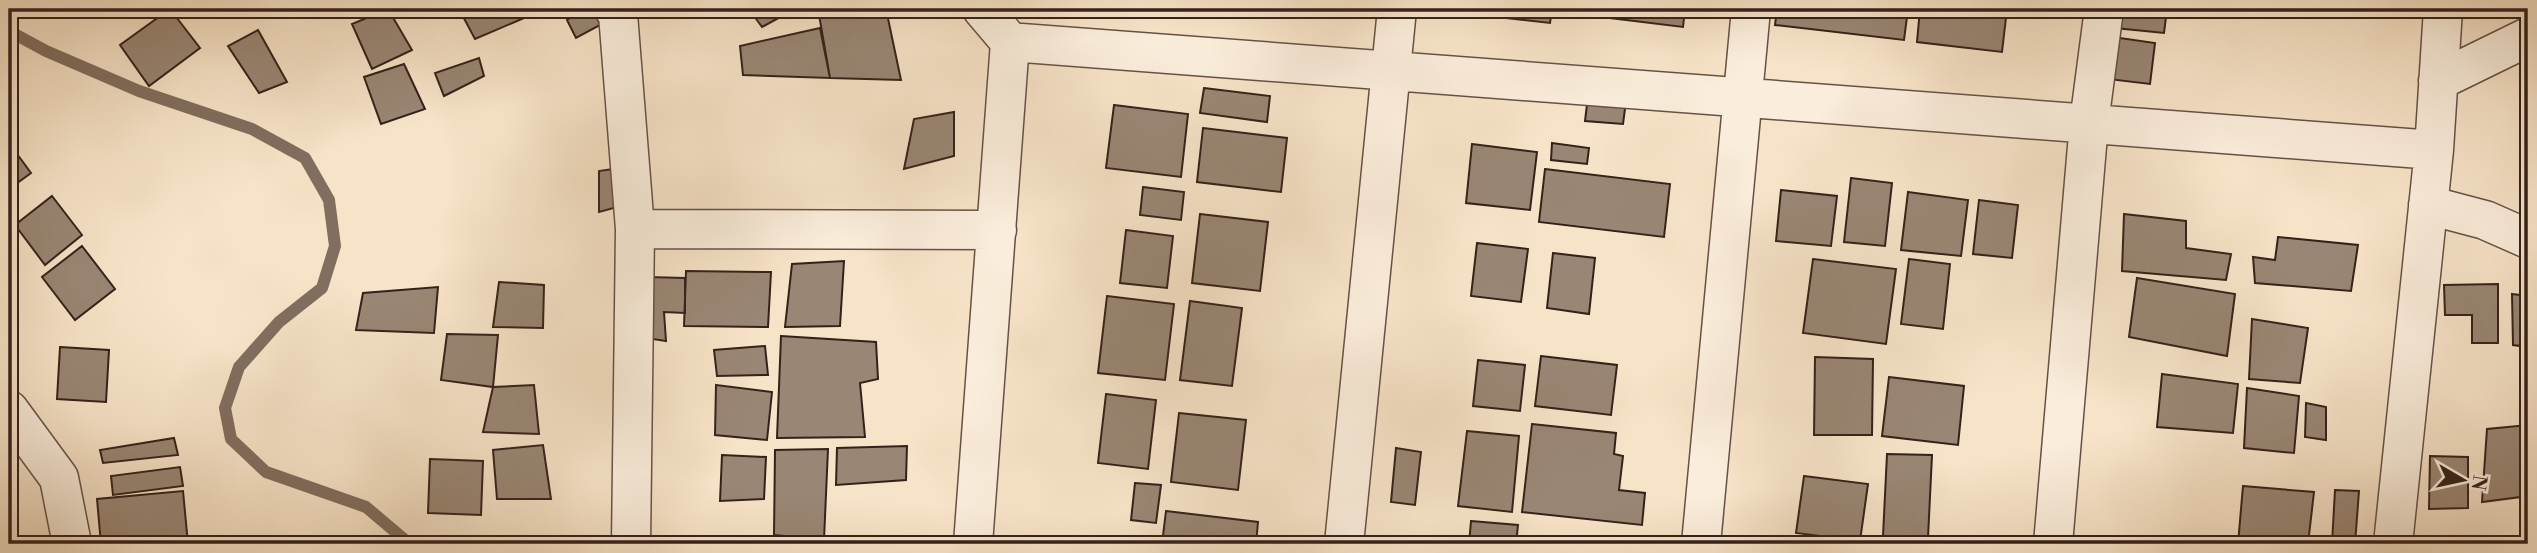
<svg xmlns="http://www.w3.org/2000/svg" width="2537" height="553" viewBox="0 0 2537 553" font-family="'Libre Bodoni',serif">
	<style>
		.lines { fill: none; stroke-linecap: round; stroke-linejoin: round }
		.stream { stroke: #816e5f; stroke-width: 12 }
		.building { fill: #998674; stroke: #34221a; stroke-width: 2 }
		.minor-casing { stroke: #655246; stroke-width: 41 }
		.minor { stroke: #faeddb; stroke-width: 38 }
	</style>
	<rect width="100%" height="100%" fill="#f7e3c8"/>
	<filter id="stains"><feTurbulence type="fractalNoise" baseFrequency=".00286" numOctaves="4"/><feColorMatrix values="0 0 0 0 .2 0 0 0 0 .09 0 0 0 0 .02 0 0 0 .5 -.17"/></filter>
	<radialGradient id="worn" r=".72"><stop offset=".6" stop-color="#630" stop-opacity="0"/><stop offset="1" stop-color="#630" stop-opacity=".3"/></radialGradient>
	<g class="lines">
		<path class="stream" d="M 9,31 L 46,51 L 139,91 L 252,129 L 305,158 L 329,200 L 335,246 L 322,288 L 279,322 L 239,367 L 225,408 L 231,439 L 266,472 L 366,507 L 405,540 L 406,544"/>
	</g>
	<path class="building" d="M 170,9 L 200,48 L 149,86 L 120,45 Z
		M 388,9 L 412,50 L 372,69 L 352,24 Z
		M 459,9 L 545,9 L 475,39 Z
		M 583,9 L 594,9 L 600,25 L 576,38 L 567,20 Z
		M 749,9 L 795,9 L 762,27 Z
		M 818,9 L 886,9 L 901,80 L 830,78 Z
		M 1471,9 L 1552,9 L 1550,23 L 1471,14 Z
		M 1569,9 L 1685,9 L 1683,27 L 1569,13 Z
		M 1777,9 L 1908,9 L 1904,40 L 1775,25 Z
		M 1920,9 L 2007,9 L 2002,52 L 1917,42 Z
		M 2117,9 L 2167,9 L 2164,33 L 2115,28 Z
		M 820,28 L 830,78 L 743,75 L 740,46 Z
		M 258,30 L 287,82 L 259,93 L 228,46 Z
		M 2113,37 L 2155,43 L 2150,84 L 2108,79 Z
		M 479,58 L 484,76 L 444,96 L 435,73 Z
		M 404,64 L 425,109 L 381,124 L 364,77 Z
		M 1204,88 L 1270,96 L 1267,122 L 1200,113 Z
		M 1588,96 L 1626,101 L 1623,124 L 1585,121 Z
		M 1114,105 L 1188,114 L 1181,177 L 1106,168 Z
		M 954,112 L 954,156 L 904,169 L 914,119 Z
		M 1203,128 L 1287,138 L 1281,192 L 1197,182 Z
		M 9,143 L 31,173 L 9,189 Z
		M 1552,143 L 1589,148 L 1587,164 L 1551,160 Z
		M 1472,144 L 1537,152 L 1530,210 L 1466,203 Z
		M 620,168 L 621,206 L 599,212 L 599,171 Z
		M 1545,169 L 1670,184 L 1664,237 L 1539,222 Z
		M 1851,178 L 1892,183 L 1885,246 L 1844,242 Z
		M 1143,187 L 1184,192 L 1181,220 L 1140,215 Z
		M 1781,190 L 1837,196 L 1831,246 L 1776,241 Z
		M 1908,192 L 1968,200 L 1961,256 L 1901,250 Z
		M 52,196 L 82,235 L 45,265 L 15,225 Z
		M 1979,200 L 2018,205 L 2012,258 L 1973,254 Z
		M 1200,214 L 1268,222 L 1260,291 L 1192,283 Z
		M 2124,214 L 2186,221 L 2186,248 L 2231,254 L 2226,280 L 2122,271 Z
		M 1126,230 L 1173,236 L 1167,288 L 1120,283 Z
		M 2278,237 L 2358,245 L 2351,291 L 2255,283 L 2253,257 L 2275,260 Z
		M 1477,243 L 1528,249 L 1521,302 L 1471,296 Z
		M 82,246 L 115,289 L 75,320 L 42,277 Z
		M 1553,253 L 1595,258 L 1589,314 L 1547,308 Z
		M 1813,259 L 1896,269 L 1886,344 L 1803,333 Z
		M 1909,259 L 1950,264 L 1943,329 L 1901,324 Z
		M 844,261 L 840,326 L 785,327 L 792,264 Z
		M 686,271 L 771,272 L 768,327 L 684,326 Z
		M 648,277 L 685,278 L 685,313 L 664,312 L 666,341 L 646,338 Z
		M 2137,278 L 2235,294 L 2227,356 L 2129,337 Z
		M 499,282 L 544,285 L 543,328 L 493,327 Z
		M 2498,284 L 2498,343 L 2472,343 L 2472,315 L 2445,315 L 2444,285 Z
		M 438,287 L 434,333 L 356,330 L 363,293 Z
		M 2512,294 L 2528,296 L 2528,347 L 2513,345 Z
		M 1107,296 L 1174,304 L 1165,380 L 1098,373 Z
		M 1190,301 L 1242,308 L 1232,386 L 1180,380 Z
		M 2252,319 L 2308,328 L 2300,383 L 2249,379 Z
		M 447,334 L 498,335 L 493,387 L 441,380 Z
		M 781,336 L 876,342 L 878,379 L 860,383 L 865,437 L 777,438 Z
		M 765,346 L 768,375 L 717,376 L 714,350 Z
		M 60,347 L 109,350 L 106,402 L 57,399 Z
		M 1541,356 L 1617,365 L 1611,415 L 1535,406 Z
		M 1815,357 L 1873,359 L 1872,435 L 1814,435 Z
		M 1478,360 L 1525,365 L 1520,411 L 1473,406 Z
		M 2162,374 L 2238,384 L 2233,433 L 2157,427 Z
		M 1889,377 L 1964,386 L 1958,445 L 1882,436 Z
		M 534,385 L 539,434 L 483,432 L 493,387 Z
		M 716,385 L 772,392 L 767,440 L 715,435 Z
		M 2247,388 L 2299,396 L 2294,453 L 2244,448 Z
		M 1106,394 L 1156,400 L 1148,469 L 1098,463 Z
		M 2306,403 L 2326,407 L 2326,440 L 2305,437 Z
		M 1179,413 L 1246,420 L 1238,490 L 1171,482 Z
		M 1532,424 L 1616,433 L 1614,454 L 1623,456 L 1619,490 L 1645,493 L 1642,525 L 1522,512 Z
		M 2528,425 L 2528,496 L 2482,502 L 2487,429 Z
		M 1467,431 L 1519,436 L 1512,512 L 1458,506 Z
		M 174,438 L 178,455 L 103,463 L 100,450 Z
		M 543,445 L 551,499 L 497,499 L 493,450 Z
		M 907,446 L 906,480 L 836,485 L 837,448 Z
		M 1396,448 L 1421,452 L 1415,505 L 1391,502 Z
		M 828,449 L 824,540 L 774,535 L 775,450 Z
		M 1887,454 L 1932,455 L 1928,538 L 1883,536 Z
		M 722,455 L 766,457 L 764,499 L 720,501 Z
		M 2430,456 L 2468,457 L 2468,508 L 2429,509 Z
		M 430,459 L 483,461 L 481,515 L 428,513 Z
		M 180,467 L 183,486 L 113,495 L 111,476 Z
		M 1804,476 L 1868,484 L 1860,541 L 1796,533 Z
		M 1135,483 L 1161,485 L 1156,523 L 1131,520 Z
		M 2243,486 L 2314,492 L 2308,544 L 2238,544 Z
		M 2335,490 L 2359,491 L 2355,544 L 2332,544 Z
		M 183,491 L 188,544 L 101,544 L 97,499 Z
		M 1166,511 L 1258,522 L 1256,544 L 1162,544 Z
		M 1471,521 L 1518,525 L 1516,544 L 1469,544 Z"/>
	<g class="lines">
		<defs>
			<path id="minor" d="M 614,9 L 618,14 L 635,229 L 631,544
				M 982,9 L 1010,42
				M 2438,81 L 2528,37
				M 2428,205 L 2485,220 L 2528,239
				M 635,229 L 997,230
				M 9,410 L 59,478 L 72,544
				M 973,544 L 1010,42 L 2434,150
				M 1344,544 L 1397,9
				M 1701,544 L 1751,9
				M 2053,544 L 2089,123 L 2104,9
				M 2393,544 L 2434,150 L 2443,9"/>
		</defs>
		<use href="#minor" class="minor-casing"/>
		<use href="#minor" class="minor"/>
	</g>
	<rect width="2537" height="553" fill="none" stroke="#f7e3c8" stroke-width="35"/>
	<rect x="10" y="10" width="2516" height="532" fill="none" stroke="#34221a" stroke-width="3.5"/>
	<rect x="18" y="18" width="2502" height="518" fill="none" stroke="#34221a" stroke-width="2"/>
	<g transform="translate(2463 480) rotate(99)" stroke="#faeddb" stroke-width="5" paint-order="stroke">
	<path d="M0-5L12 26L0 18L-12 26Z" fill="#34221a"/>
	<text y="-10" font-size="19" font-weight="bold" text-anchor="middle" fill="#34221a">N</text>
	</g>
	<rect width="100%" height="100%" filter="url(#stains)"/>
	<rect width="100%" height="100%" fill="url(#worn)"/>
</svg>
